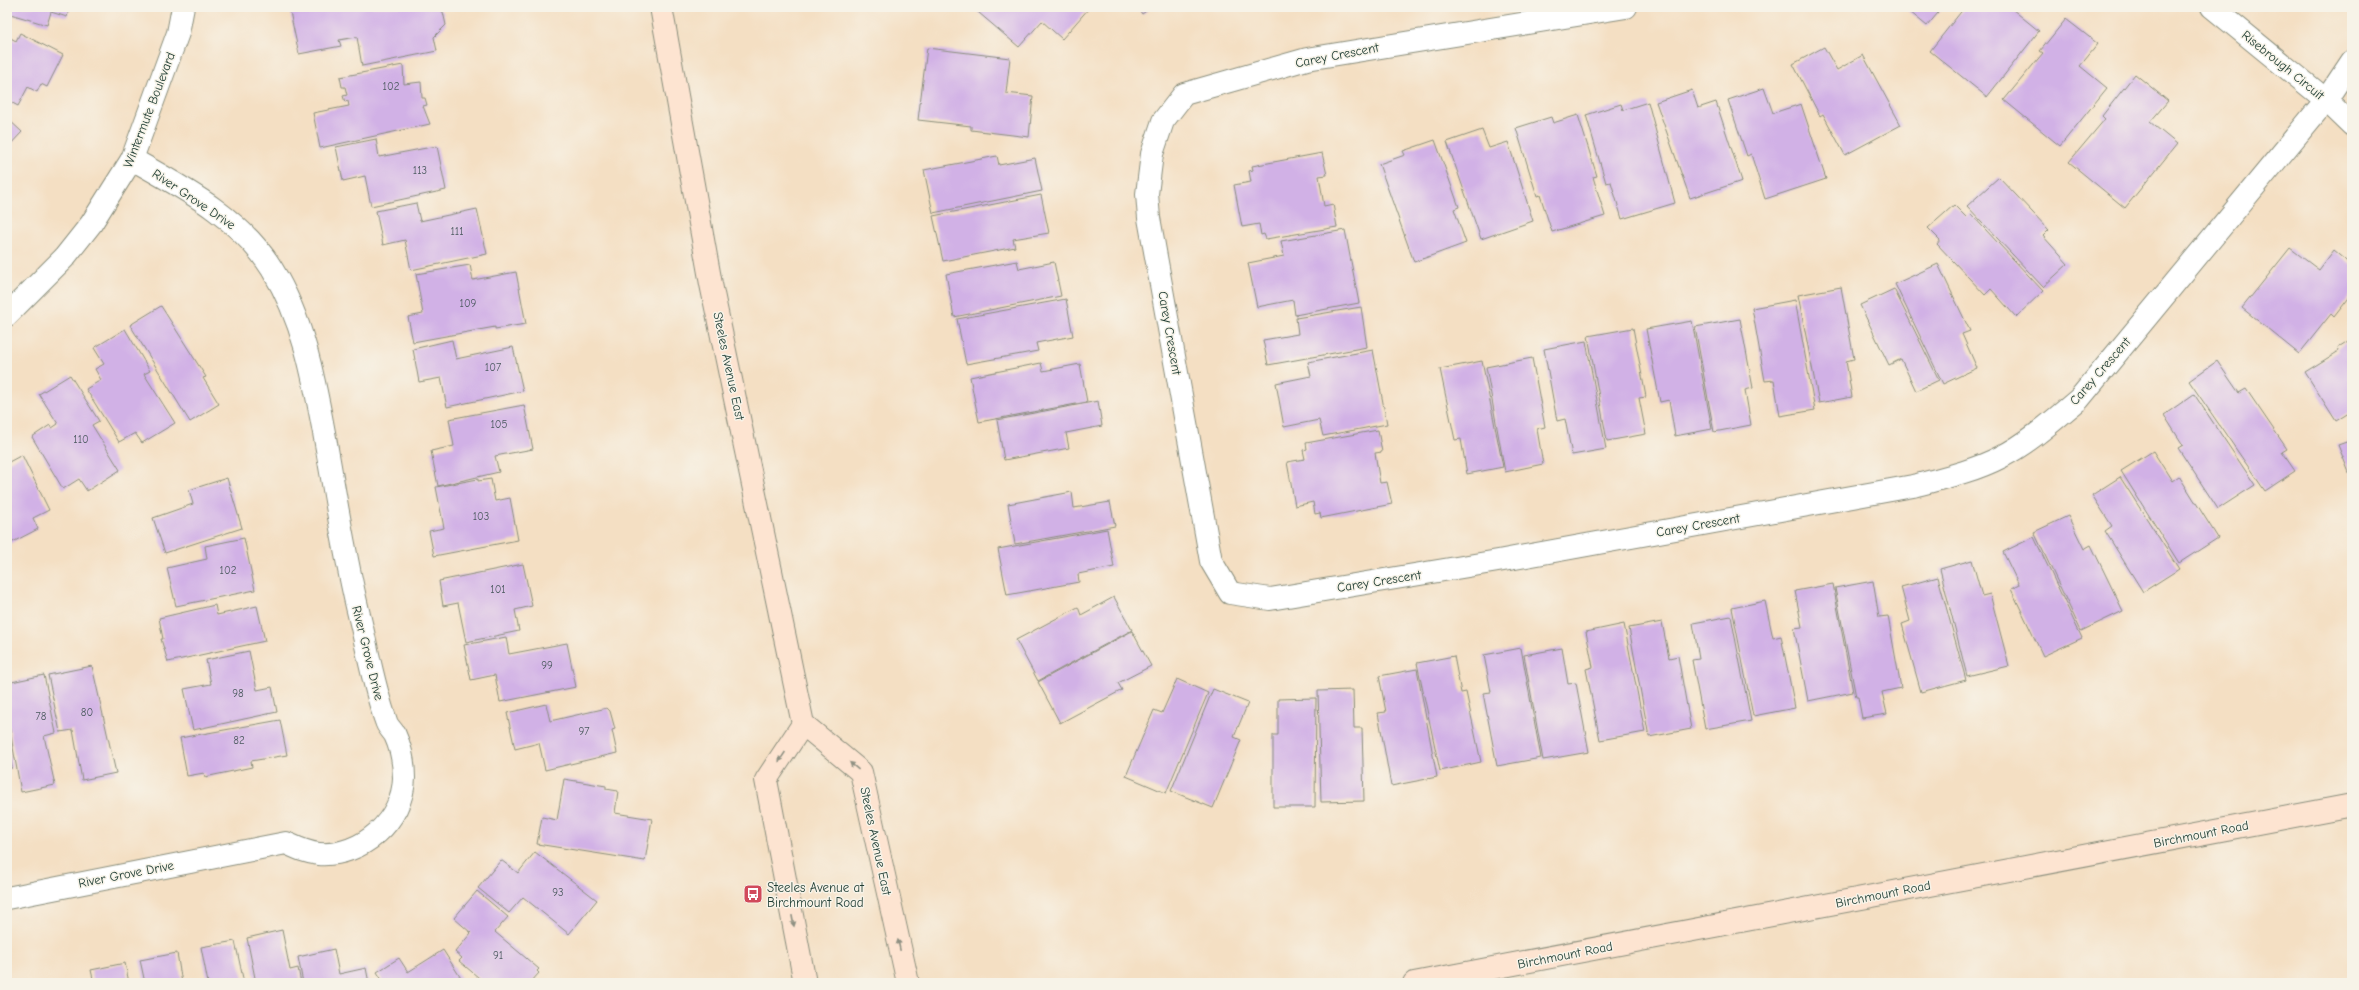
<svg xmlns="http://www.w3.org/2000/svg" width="2359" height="990" viewBox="0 0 2359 990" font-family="'Comic Neue',sans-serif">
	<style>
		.building { fill: #d1b1e6 }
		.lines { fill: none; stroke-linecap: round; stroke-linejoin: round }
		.minor-casing { stroke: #8a8e7c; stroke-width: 24 }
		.tertiary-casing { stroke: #8a8e7c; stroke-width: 24 }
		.secondary-casing { stroke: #8a8e7c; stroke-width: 24 }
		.minor { stroke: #fff; stroke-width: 22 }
		.tertiary { stroke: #fff; stroke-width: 22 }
		.secondary { stroke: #fde4d1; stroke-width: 22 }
		.oneway { fill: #8e9082 }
		.labels { text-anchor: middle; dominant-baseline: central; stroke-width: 3; stroke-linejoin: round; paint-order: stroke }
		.number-label { font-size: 11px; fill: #4c5a60 }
		.street-label { font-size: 13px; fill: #1f3d34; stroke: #f7f3e8 }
		.poi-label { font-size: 13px; fill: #1f3d34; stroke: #f7f3e8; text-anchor: start }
	</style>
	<rect width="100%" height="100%" fill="#f7f3e8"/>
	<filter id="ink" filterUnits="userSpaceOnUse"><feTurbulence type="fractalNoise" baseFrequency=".025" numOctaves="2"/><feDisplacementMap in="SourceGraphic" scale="8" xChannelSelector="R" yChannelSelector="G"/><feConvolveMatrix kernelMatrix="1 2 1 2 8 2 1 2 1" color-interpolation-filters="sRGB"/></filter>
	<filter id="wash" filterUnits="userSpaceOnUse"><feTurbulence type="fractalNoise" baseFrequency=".012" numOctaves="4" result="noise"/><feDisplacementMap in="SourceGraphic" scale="16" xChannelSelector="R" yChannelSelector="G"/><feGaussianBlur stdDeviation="0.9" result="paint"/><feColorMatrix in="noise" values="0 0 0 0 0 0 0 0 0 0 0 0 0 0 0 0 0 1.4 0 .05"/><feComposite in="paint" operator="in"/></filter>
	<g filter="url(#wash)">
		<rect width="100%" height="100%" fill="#f4dfc3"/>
		<g id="blocks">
			<path class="building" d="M 7,7 L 70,7 L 67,17 L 51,12 L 47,25 L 7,13 Z
				M 318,7 L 333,7 L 334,10 L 348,7 L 436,7 L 443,12 L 446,25 L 434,37 L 437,51 L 362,66 L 357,37 L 339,40 L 341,46 L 299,54 L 290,12 Z
				M 972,7 L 1090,7 L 1062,39 L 1042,21 L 1019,47 Z
				M 1137,7 L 1152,7 L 1142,14 Z
				M 1904,7 L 1943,7 L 1927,26 Z
				M 1962,7 L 2014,7 L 2012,9 L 2039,31 L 1987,97 L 1930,51 L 1964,8 Z
				M 2066,19 L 2098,44 L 2080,66 L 2107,88 L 2060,146 L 2004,100 L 2043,53 L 2040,51 Z
				M 20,33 L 63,55 L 47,87 L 41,84 L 37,92 L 28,87 L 18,106 L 7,100 L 7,36 L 16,41 Z
				M 1824,47 L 1837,70 L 1863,55 L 1901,125 L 1845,155 L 1823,114 L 1820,116 L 1793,64 Z
				M 927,48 L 1010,58 L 1006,93 L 1033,96 L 1029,137 L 971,130 L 971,126 L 918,120 Z
				M 403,65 L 404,84 L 421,82 L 422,98 L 425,98 L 427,105 L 423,106 L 430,124 L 320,148 L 313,113 L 349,106 L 348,101 L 345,102 L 343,96 L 347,95 L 345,87 L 342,87 L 340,77 Z
				M 2135,74 L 2168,101 L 2150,122 L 2177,144 L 2125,208 L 2069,162 L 2105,119 L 2102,116 Z
				M 1764,88 L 1773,113 L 1801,104 L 1826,179 L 1765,199 L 1751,154 L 1747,156 L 1728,100 Z
				M 1692,90 L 1698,108 L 1716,102 L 1742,181 L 1690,198 L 1656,102 Z
				M 1648,102 L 1675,203 L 1622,219 L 1611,182 L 1606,183 L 1586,115 L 1621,104 L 1623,110 Z
				M 1578,115 L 1597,176 L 1593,177 L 1605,216 L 1552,232 L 1540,195 L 1537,196 L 1516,128 L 1551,117 L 1553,123 Z
				M 7,118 L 22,132 L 7,148 Z
				M 1482,130 L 1489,148 L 1508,142 L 1533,221 L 1481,239 L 1447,142 Z
				M 376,139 L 379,157 L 437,146 L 446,190 L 371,206 L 365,176 L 343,181 L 336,147 Z
				M 1435,140 L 1459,207 L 1454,209 L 1466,243 L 1414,262 L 1379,164 L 1405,155 L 1403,151 Z
				M 1322,153 L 1327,175 L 1319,176 L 1324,206 L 1333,204 L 1337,227 L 1266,239 L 1264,234 L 1261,235 L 1259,224 L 1242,227 L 1234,185 L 1251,182 L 1249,171 L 1253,170 L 1252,166 Z
				M 997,156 L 999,165 L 1035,158 L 1042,191 L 933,213 L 924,170 Z
				M 1999,177 L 2049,230 L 2043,236 L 2068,264 L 2043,287 L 1967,206 Z
				M 1041,195 L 1049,233 L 1013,239 L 1015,247 L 943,261 L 933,216 Z
				M 416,203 L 420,221 L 477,209 L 487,254 L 411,270 L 405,240 L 383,245 L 376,211 Z
				M 1954,205 L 1966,217 L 1970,213 L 2043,291 L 2016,317 L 1991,289 L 1985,295 L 1937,244 L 1940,240 L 1928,228 Z
				M 1345,230 L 1359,303 L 1295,315 L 1293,300 L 1257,307 L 1248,263 L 1284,256 L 1281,241 Z
				M 2290,248 L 2319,270 L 2334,250 L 2352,265 L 2352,294 L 2334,317 L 2331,314 L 2299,354 L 2242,308 Z
				M 1017,261 L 1019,269 L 1054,262 L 1061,296 L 954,317 L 946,274 Z
				M 1938,264 L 1970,331 L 1962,334 L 1977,368 L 1943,384 L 1895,284 Z
				M 470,265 L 473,280 L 516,272 L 526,324 L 495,329 L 495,327 L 413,342 L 408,317 L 423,314 L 416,274 Z
				M 1841,287 L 1854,359 L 1846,361 L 1852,397 L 1819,403 L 1798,295 Z
				M 1894,289 L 1939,380 L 1916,391 L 1901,359 L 1889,365 L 1860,305 Z
				M 1066,299 L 1073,336 L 1036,343 L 1038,351 L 966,364 L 957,319 Z
				M 1795,300 L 1815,410 L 1780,416 L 1774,380 L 1765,381 L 1752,308 Z
				M 161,306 L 206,377 L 203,378 L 219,404 L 190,422 L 130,325 Z
				M 1361,307 L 1367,347 L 1268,365 L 1263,340 L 1298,334 L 1296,318 Z
				M 1740,319 L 1753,388 L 1745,390 L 1751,425 L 1714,432 L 1695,327 Z
				M 1692,321 L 1712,429 L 1675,436 L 1669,400 L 1660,402 L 1646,329 Z
				M 1633,328 L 1646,397 L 1639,398 L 1646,434 L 1607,441 L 1588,336 Z
				M 125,329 L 150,371 L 144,374 L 175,423 L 142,443 L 135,433 L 119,442 L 86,389 L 101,380 L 95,369 L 104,364 L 94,348 Z
				M 2352,339 L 2352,411 L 2336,421 L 2305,372 L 2339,351 L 2338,348 Z
				M 452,340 L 456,359 L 513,347 L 523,391 L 447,407 L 441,378 L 419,382 L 413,349 Z
				M 1586,341 L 1606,449 L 1572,455 L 1565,419 L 1557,421 L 1544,349 Z
				M 1373,350 L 1387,424 L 1323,436 L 1319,420 L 1284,427 L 1276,383 L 1311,376 L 1308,362 Z
				M 1532,358 L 1545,427 L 1537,429 L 1543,464 L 1505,472 L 1486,367 Z
				M 1482,361 L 1503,467 L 1467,474 L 1461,439 L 1455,440 L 1440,369 Z
				M 2217,361 L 2239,393 L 2246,389 L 2287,449 L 2282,452 L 2295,471 L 2265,491 L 2189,381 Z
				M 1041,363 L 1043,371 L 1080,364 L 1087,402 L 979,422 L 970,377 Z
				M 70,375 L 99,421 L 92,425 L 120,470 L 87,491 L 79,479 L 63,489 L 32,437 L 50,425 L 52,428 L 58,424 L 39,394 Z
				M 2194,394 L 2255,485 L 2218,509 L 2178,448 L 2183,445 L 2164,415 Z
				M 1098,401 L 1102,426 L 1066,433 L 1069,448 L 1004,460 L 997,420 Z
				M 524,405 L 533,449 L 495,456 L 499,472 L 438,486 L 431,451 L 454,446 L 449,419 Z
				M 1378,430 L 1382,452 L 1375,453 L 1380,483 L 1387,482 L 1392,504 L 1321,518 L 1320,513 L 1315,514 L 1313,502 L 1295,506 L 1287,462 L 1305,459 L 1303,450 L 1307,449 L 1306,443 Z
				M 2352,440 L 2352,480 L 2338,445 Z
				M 2153,451 L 2172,481 L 2179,476 L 2218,538 L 2179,563 L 2121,471 Z
				M 22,455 L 49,510 L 33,518 L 38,529 L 7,545 L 7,463 Z
				M 2120,477 L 2179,569 L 2143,592 L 2105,531 L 2112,526 L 2092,495 Z
				M 227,478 L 242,528 L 165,553 L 153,518 L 193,504 L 189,490 Z
				M 478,479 L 478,481 L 491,479 L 495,501 L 510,498 L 518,540 L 434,556 L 429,531 L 444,528 L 436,487 Z
				M 1072,492 L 1074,508 L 1110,502 L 1115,526 L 1015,544 L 1008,504 Z
				M 2068,516 L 2084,549 L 2091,545 L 2123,611 L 2081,631 L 2034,532 Z
				M 1107,529 L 1114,567 L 1078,574 L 1079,582 L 1007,595 L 998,549 Z
				M 2034,537 L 2082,638 L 2043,656 L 2011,589 L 2019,585 L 2003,552 Z
				M 244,538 L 255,590 L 176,606 L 167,568 L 207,559 L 205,546 Z
				M 1972,560 L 1982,596 L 1990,594 L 2009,666 L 1967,676 L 1940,569 Z
				M 523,564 L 532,606 L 515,610 L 519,631 L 466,642 L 458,603 L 443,606 L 439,581 Z
				M 1938,577 L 1966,680 L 1921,692 L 1902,624 L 1910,621 L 1901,587 Z
				M 1873,581 L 1879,617 L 1888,616 L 1901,688 L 1882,692 L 1887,714 L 1862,718 L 1858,697 L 1856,697 L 1835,588 Z
				M 1833,584 L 1853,692 L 1808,701 L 1794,628 L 1802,627 L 1795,591 Z
				M 1114,597 L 1132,630 L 1038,681 L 1016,640 L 1078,607 L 1081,615 Z
				M 1765,601 L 1773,638 L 1781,636 L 1795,708 L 1753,716 L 1732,608 Z
				M 215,605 L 217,615 L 257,606 L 265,641 L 168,662 L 161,639 L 163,639 L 159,618 Z
				M 1731,616 L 1751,721 L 1705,729 L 1692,660 L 1699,659 L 1693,623 Z
				M 1662,622 L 1669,658 L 1678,656 L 1691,729 L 1649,737 L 1629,628 Z
				M 1624,624 L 1645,732 L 1600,740 L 1586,669 L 1593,667 L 1586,632 Z
				M 1132,631 L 1151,666 L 1118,683 L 1122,690 L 1060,723 L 1038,682 Z
				M 506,637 L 509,654 L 567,643 L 576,687 L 500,702 L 495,675 L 471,680 L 464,645 Z
				M 1521,648 L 1541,758 L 1497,766 L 1483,693 L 1491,692 L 1484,655 Z
				M 1562,648 L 1568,684 L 1576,683 L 1589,752 L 1543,760 L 1524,655 Z
				M 249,651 L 257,690 L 272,687 L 277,712 L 193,730 L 184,689 L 211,684 L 206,660 Z
				M 1454,656 L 1461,693 L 1466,692 L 1481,762 L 1440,771 L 1417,663 Z
				M 92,666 L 116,773 L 82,780 L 73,730 L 60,732 L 48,675 Z
				M 1417,669 L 1437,777 L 1391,786 L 1378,713 L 1386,712 L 1379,676 Z
				M 44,675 L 56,733 L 44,736 L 55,785 L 21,792 L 7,714 L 7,683 Z
				M 1177,679 L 1208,693 L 1166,793 L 1126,776 L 1154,710 L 1162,713 Z
				M 1213,689 L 1248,703 L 1234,737 L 1241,740 L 1213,808 L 1171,791 Z
				M 1353,690 L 1354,728 L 1362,728 L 1364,801 L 1321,802 L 1318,691 Z
				M 1316,698 L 1315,807 L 1273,807 L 1273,735 L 1278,735 L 1278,699 Z
				M 546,704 L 550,721 L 607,708 L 610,711 L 615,729 L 612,730 L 617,753 L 545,770 L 539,743 L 515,749 L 507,713 Z
				M 280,720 L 287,755 L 251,761 L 252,767 L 205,777 L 204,773 L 187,776 L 180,738 Z
				M 7,739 L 12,768 L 7,769 Z
				M 564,779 L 606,786 L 606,789 L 618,791 L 615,813 L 652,819 L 645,861 L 537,844 L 542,817 L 557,820 Z
				M 535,852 L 597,900 L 569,934 L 523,897 L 509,913 L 478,888 L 501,860 L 518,873 Z
				M 477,891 L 508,917 L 495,932 L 539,969 L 537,971 L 539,973 L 530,983 L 485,983 L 459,961 L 462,958 L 455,952 L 471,933 L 454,918 Z
				M 282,930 L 290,970 L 298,968 L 301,983 L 256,983 L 247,938 Z
				M 235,941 L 244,983 L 208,983 L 201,947 Z
				M 334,949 L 339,974 L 366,968 L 369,983 L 303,983 L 298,957 Z
				M 443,950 L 464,983 L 384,983 L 377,972 L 399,958 L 408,972 Z
				M 177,953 L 182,983 L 145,983 L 140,960 Z
				M 125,963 L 129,983 L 94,983 L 91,970 Z"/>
		</g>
	</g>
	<g filter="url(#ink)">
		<use href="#blocks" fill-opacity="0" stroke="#8a8e7c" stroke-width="1"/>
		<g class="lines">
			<defs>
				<path id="minor" d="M 1626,7 L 1307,59 L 1184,94 L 1163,121 L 1152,154 L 1147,194 L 1149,218 L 1211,561 L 1230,593 L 1270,599 L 1498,561 L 1913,486 C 1943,478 1974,471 2001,457 C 2030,442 2054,420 2079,399 L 2326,100 L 2352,61
					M 7,898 L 286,843 C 297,848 307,853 319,854 C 362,857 403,820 404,778 C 404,763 401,748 395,735 C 392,730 387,726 386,721 C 374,688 368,652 360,619 C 345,559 336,499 325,438 C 314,379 304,321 272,269 C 240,217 183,188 132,159"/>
				<path id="tertiary" d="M 2212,7 L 2326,100 L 2352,125
					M 7,315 L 64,258 L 91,224 L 132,159 L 178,33 L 183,7"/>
				<path id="secondary" d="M 661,7 L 711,284 L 803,724 L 861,772 L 908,983
					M 803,724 L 766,780 L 805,983
					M 1414,983 L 2352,805"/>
			</defs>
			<use href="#minor" class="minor-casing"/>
			<use href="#tertiary" class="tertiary-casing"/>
			<use href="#secondary" class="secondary-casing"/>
			<use href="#minor" class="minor"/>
			<use href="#tertiary" class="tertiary"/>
			<use href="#secondary" class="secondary"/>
		</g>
		<defs><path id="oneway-solid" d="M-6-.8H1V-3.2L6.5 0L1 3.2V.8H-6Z"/></defs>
		<g class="oneway">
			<use href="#oneway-solid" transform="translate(782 757) rotate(124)"/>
			<use href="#oneway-solid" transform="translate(854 766) rotate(-140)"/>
			<use href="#oneway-solid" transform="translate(793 921) rotate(79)"/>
			<use href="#oneway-solid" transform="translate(899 945) rotate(-102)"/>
		</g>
	</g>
	<defs>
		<symbol id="bus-square" viewBox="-11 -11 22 22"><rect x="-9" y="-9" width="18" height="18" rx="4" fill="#d1495b" stroke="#f7f3e8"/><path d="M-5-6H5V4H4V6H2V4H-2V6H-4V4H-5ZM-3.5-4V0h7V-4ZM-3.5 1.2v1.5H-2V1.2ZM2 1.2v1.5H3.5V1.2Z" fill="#fff"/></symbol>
	</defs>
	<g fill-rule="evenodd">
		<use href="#bus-square" x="742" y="883" width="22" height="22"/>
	</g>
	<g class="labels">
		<g class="number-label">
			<text x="391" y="86">102</text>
			<text x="420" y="170">113</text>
			<text x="457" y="231">111</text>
			<text x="468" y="303">109</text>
			<text x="493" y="367">107</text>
			<text x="499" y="424">105</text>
			<text x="81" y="439">110</text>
			<text x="481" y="516">103</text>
			<text x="228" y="570">102</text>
			<text x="498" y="589">101</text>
			<text x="547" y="665">99</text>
			<text x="238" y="693">98</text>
			<text x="87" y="712">80</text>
			<text x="41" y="716">78</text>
			<text x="584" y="731">97</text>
			<text x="239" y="740">82</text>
			<text x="558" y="892">93</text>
			<text x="498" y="955">91</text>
		</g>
		<g class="street-label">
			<text transform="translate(1337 55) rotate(-11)">Carey Crescent</text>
			<text transform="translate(2283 65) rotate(39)">Risebrough Circuit</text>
			<text transform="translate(149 110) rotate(-69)">Wintermute Boulevard</text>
			<text transform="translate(194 199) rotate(34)">River Grove Drive</text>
			<text transform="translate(1170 333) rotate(80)">Carey Crescent</text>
			<text transform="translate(729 366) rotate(78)">Steeles Avenue East</text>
			<text transform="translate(2100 371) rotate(-49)">Carey Crescent</text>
			<text transform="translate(1698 525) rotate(-10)">Carey Crescent</text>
			<text transform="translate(1379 581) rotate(-9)">Carey Crescent</text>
			<text transform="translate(368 653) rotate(76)">River Grove Drive</text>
			<text transform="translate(2201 834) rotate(-11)">Birchmount Road</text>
			<text transform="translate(876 841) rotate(78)">Steeles Avenue East</text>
			<text transform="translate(126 874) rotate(-11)">River Grove Drive</text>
			<text transform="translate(1883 894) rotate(-11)">Birchmount Road</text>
			<text transform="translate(1565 955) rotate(-11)">Birchmount Road</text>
		</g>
		<g class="poi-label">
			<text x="767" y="887">Steeles Avenue at<tspan x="767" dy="15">Birchmount Road</tspan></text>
		</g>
	</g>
	<rect width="2359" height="990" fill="none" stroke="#f7f3e8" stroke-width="24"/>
</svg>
